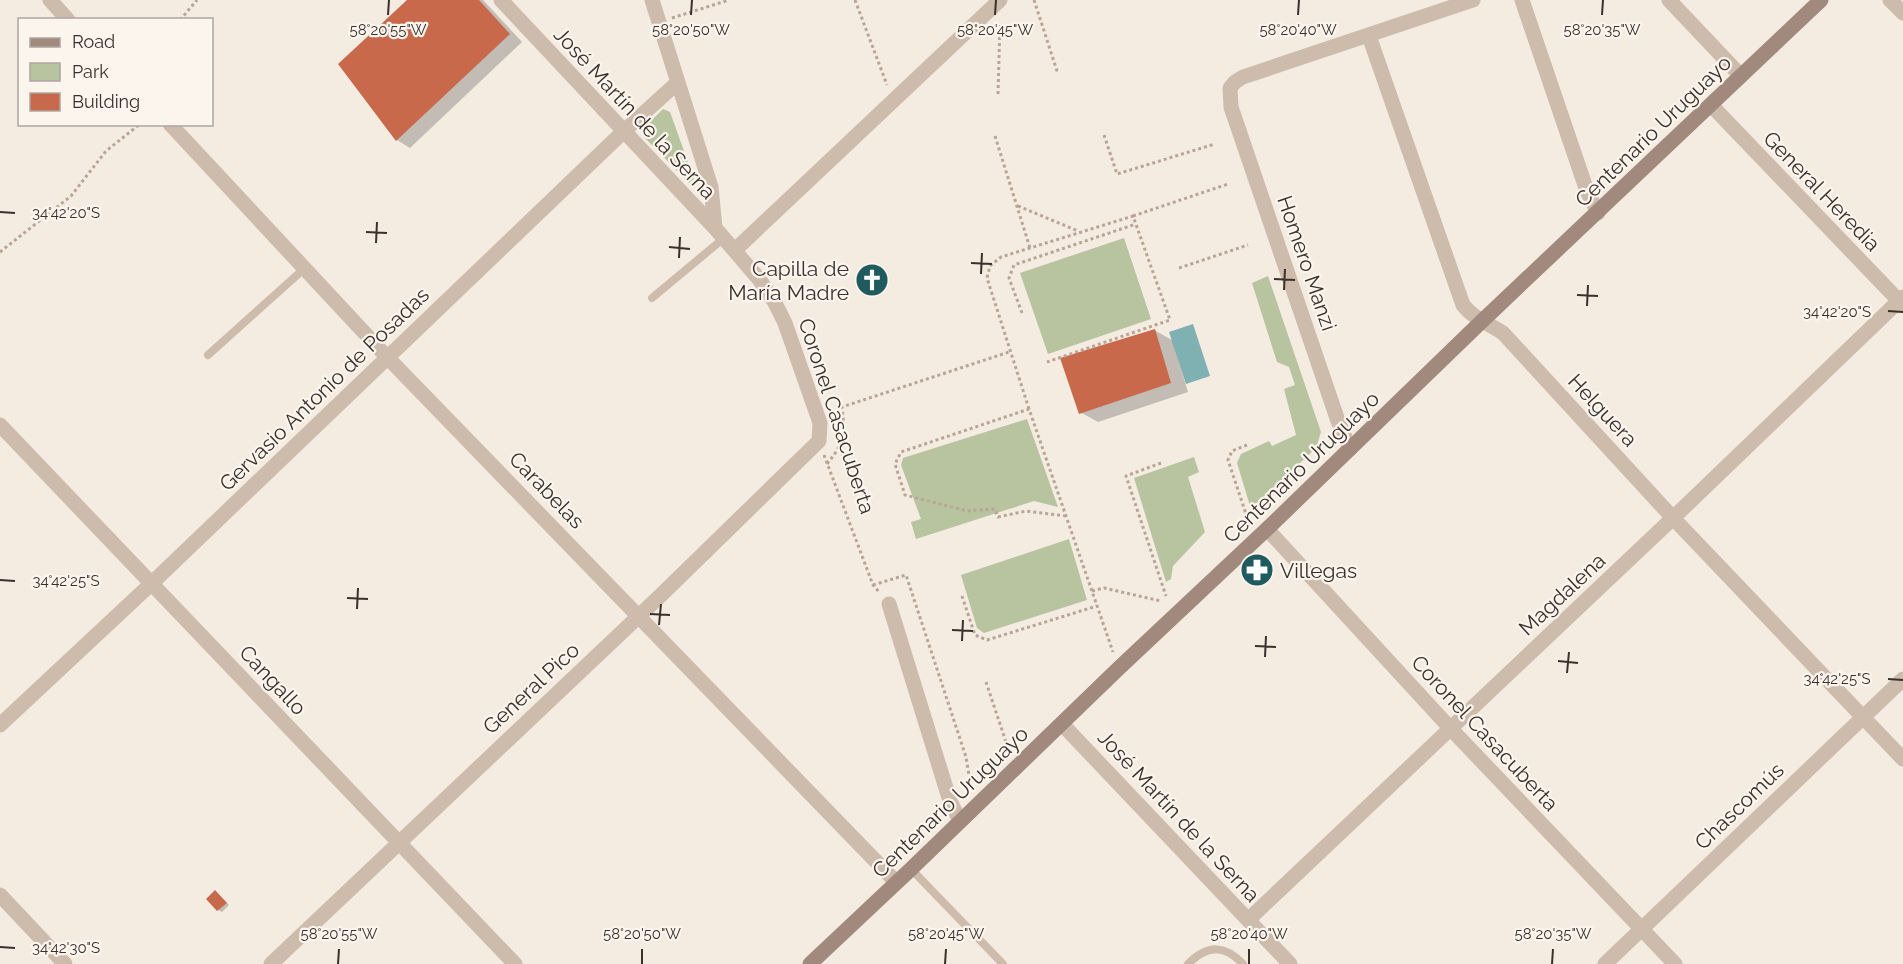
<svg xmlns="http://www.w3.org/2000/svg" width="1903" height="964" viewBox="0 0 1903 964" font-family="Raleway,sans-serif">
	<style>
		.green { fill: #b8c4a0 }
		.water { fill: #7fb0b2 }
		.shadow { fill: #0003 }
		.building { fill: #c8694b }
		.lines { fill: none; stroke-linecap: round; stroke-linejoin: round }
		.path { stroke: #b9a596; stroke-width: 3; stroke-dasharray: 3 3; stroke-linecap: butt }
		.service { stroke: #cdbbac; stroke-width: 8 }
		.minor { stroke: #cdbbac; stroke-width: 15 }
		.secondary { stroke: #a18a7d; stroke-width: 15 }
		.ticks { fill: none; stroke: #3b302b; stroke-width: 2 }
		.labels { text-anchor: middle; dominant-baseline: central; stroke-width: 4.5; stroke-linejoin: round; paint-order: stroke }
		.street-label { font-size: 21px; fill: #3b302b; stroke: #fbf5ee }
		.poi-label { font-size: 21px; fill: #3b302b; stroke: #fbf5ee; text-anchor: end }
		.ticks-label { font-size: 15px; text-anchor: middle; fill: #3b302b; stroke: #fbf5ee; stroke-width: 4.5; stroke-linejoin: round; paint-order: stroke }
	</style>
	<rect width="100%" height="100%" fill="#f4ebe1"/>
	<path class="green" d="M 663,109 L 670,112 L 694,179 L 689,183 L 644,137 L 642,130 Z
		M 1124,238 L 1151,319 L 1048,354 L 1020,273 Z
		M 1268,276 L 1321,432 L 1316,448 L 1251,509 L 1237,463 L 1241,454 L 1269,441 L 1272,446 L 1296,435 L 1284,389 L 1295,385 L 1289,367 L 1277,362 L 1252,283 Z
		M 1027,419 L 1058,507 L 1034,501 L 916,539 L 911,522 L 921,519 L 901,465 L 903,458 Z
		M 1194,457 L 1199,472 L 1188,477 L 1205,532 L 1173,566 L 1171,579 L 1166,582 L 1134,478 Z
		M 1069,539 L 1087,600 L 984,633 L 977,628 L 961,575 Z"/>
	<path class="water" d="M 1193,324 L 1210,376 L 1186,384 L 1169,332 Z"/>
	<path class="shadow" d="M 409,0 L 483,0 L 522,42 L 410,148 L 397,140 L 340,64 Z
		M 1154,330 L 1172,340 L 1188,392 L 1098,422 L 1080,412 Z
		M 216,892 L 229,905 L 222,912 L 218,910 Z"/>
	<path class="building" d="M 407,0 L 479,0 L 510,34 L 396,141 L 338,64 Z
		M 1155,329 L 1171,383 L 1079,414 L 1060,358 Z
		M 215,890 L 227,903 L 217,911 L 206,899 Z"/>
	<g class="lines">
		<path class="path" d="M 855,0 L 887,85
			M 1034,0 L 1058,74
			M 672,18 L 729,0
			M 180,20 L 197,0
			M 998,94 L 1000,23
			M 1104,135 L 1117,174 L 1215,144
			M 995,136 L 1030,248
			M 1018,206 L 1078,231
			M 1133,216 L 1228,184
			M 0,252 L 71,196 L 106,151 L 140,124
			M 1179,268 L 1248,245
			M 1022,313 L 1009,278 L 1014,265 L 1136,224
			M 1029,409 L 987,278 L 990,266 L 1001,257 L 1133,216 L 1170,320 L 1047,362
			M 1247,445 L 1232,451 L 1228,460 L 1246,514 L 1252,523
			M 840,447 L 859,505
			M 824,455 L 873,585 L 880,593
			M 1161,463 L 1126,476 L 1166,596
			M 827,464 C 846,440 845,435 842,407 L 1009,352
			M 1066,516 L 1026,511 L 998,517 L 995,509 L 967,511 L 905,495 L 895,464 L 901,452 L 1029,409 C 1057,490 1085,571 1113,652
			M 873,585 L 906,575 L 966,757 L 969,775 L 974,781
			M 1092,591 L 1104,588 L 1161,601
			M 962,596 L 975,635 L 987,640 L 1097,606
			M 986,682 L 1008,748"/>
		<path class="service" d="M 652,298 L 724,238
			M 208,355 L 305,268
			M 911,869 L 1003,964
			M 1188,964 C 1208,944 1225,945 1243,964"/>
		<path class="minor" d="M 50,0 L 68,20
			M 501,0 L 715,228
			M 1522,0 L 1587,191 L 1598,213
			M 1669,0 L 1741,76
			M 1890,0 L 1903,13
			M 1369,36 L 1463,305 C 1474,319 1488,323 1503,333 L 1673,518 L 1903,759
			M 1711,105 L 1903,305
			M 170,124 L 387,357 L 896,882
			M 735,250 L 1000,0
			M 0,425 L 515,964
			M 1350,449 L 1338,421 L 1231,107 L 1230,88 L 1235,82 L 1243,77 L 1473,0
			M 1267,529 L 1451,729 L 1675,964
			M 889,604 L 950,801 L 960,821
			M 1062,724 L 1290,964
			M 0,725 L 152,583 L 623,132 L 677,83
			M 0,895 L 65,964
			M 1248,920 L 1673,518 L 1903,297
			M 271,964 L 659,597 L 819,441 L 820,423 L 785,323 L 774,301 L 759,279 L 715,228 L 711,187 L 652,0
			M 1605,964 L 1903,679"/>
		<path class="secondary" d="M 810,964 L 911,869 L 1119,668 L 1267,529 L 1481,322 L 1821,0"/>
	</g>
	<path class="ticks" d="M 388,15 L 389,0M 691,15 L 692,0M 995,15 L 996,0M 1298,15 L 1299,0M 1602,15 L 1603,0M 0,212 L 15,213M 366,232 L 387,233M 376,243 L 377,222M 669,247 L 690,249M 679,258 L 680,237M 971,263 L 992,264M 981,274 L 982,253M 1274,279 L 1295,280M 1284,290 L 1285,269M 1577,295 L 1598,296M 1587,306 L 1588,285M 1888,311 L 1903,312M 0,580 L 15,581M 347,598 L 368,599M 357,609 L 358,588M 650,614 L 670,615M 659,625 L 661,604M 952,630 L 973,631M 962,641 L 963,620M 1255,646 L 1276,647M 1265,657 L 1266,636M 1558,661 L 1578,663M 1567,673 L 1569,652M 1888,679 L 1903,680M 0,947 L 15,948M 338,964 L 339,949M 642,964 L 642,949M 945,964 L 946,949M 1249,964 L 1249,949M 1552,964 L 1553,949"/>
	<defs>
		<symbol id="church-disc" viewBox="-11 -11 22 22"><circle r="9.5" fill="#1f5a5e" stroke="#fbf5ee"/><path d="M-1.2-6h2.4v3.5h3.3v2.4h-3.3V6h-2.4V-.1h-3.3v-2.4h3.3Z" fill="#fff"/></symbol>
		<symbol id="pharmacy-disc" viewBox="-11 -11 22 22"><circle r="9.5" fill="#1f5a5e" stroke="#fbf5ee"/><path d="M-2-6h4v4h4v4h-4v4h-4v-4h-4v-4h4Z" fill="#fff"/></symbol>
	</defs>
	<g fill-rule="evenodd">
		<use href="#church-disc" x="853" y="261" width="38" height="38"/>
		<use href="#pharmacy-disc" x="1238" y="551" width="38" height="38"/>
	</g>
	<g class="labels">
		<g class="street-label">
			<text transform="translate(635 113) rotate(47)">José Martín de la Serna</text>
			<text transform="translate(1653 131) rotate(-44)">Centenario Uruguayo</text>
			<text transform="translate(1822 191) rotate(46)">General Heredia</text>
			<text transform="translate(1307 263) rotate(71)">Homero Manzi</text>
			<text transform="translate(324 389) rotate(-44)">Gervasio Antonio de Posadas</text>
			<text transform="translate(1603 410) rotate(47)">Helguera</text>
			<text transform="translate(837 416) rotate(72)">Coronel Casacuberta</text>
			<text transform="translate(1301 467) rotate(-44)">Centenario Uruguayo</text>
			<text transform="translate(547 490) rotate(46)">Carabelas</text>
			<text transform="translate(1562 594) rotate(-43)">Magdalena</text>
			<text transform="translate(273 680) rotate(47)">Cangallo</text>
			<text transform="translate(531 688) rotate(-43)">General Pico</text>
			<text transform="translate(1485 733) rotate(47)">Coronel Casacuberta</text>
			<text transform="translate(950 802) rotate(-44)">Centenario Uruguayo</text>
			<text transform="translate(1739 806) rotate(-44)">Chascomús</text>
			<text transform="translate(1179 816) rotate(47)">José Martín de la Serna</text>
		</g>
		<g class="poi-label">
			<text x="849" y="268">Capilla de<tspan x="849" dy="24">María Madre</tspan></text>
			<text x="1280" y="570" text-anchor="start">Villegas</text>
		</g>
	</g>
	<g class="ticks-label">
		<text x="388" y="35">58°20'55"W</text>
		<text x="691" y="35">58°20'50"W</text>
		<text x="995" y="35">58°20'45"W</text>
		<text x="1298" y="35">58°20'40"W</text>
		<text x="1602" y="35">58°20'35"W</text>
		<text x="66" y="218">34°42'20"S</text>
		<text x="1837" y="317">34°42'20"S</text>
		<text x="66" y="586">34°42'25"S</text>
		<text x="1837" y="684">34°42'25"S</text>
		<text x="339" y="939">58°20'55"W</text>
		<text x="642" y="939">58°20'50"W</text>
		<text x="946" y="939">58°20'45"W</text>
		<text x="1249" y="939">58°20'40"W</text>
		<text x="1553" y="939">58°20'35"W</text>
		<text x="66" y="953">34°42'30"S</text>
	</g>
	<rect x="18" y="18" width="195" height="108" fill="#fbf5ee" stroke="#aea6a0" stroke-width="1.5"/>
	<rect x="30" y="38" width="30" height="9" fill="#a18a7d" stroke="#aea6a0" stroke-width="1.5"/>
	<text x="72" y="48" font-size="18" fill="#3b302b">Road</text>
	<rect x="30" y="63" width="30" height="18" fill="#b8c4a0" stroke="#aea6a0" stroke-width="1.5"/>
	<text x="72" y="78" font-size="18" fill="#3b302b">Park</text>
	<rect x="30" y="93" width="30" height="18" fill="#c8694b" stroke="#aea6a0" stroke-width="1.5"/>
	<text x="72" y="108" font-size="18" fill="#3b302b">Building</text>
</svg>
